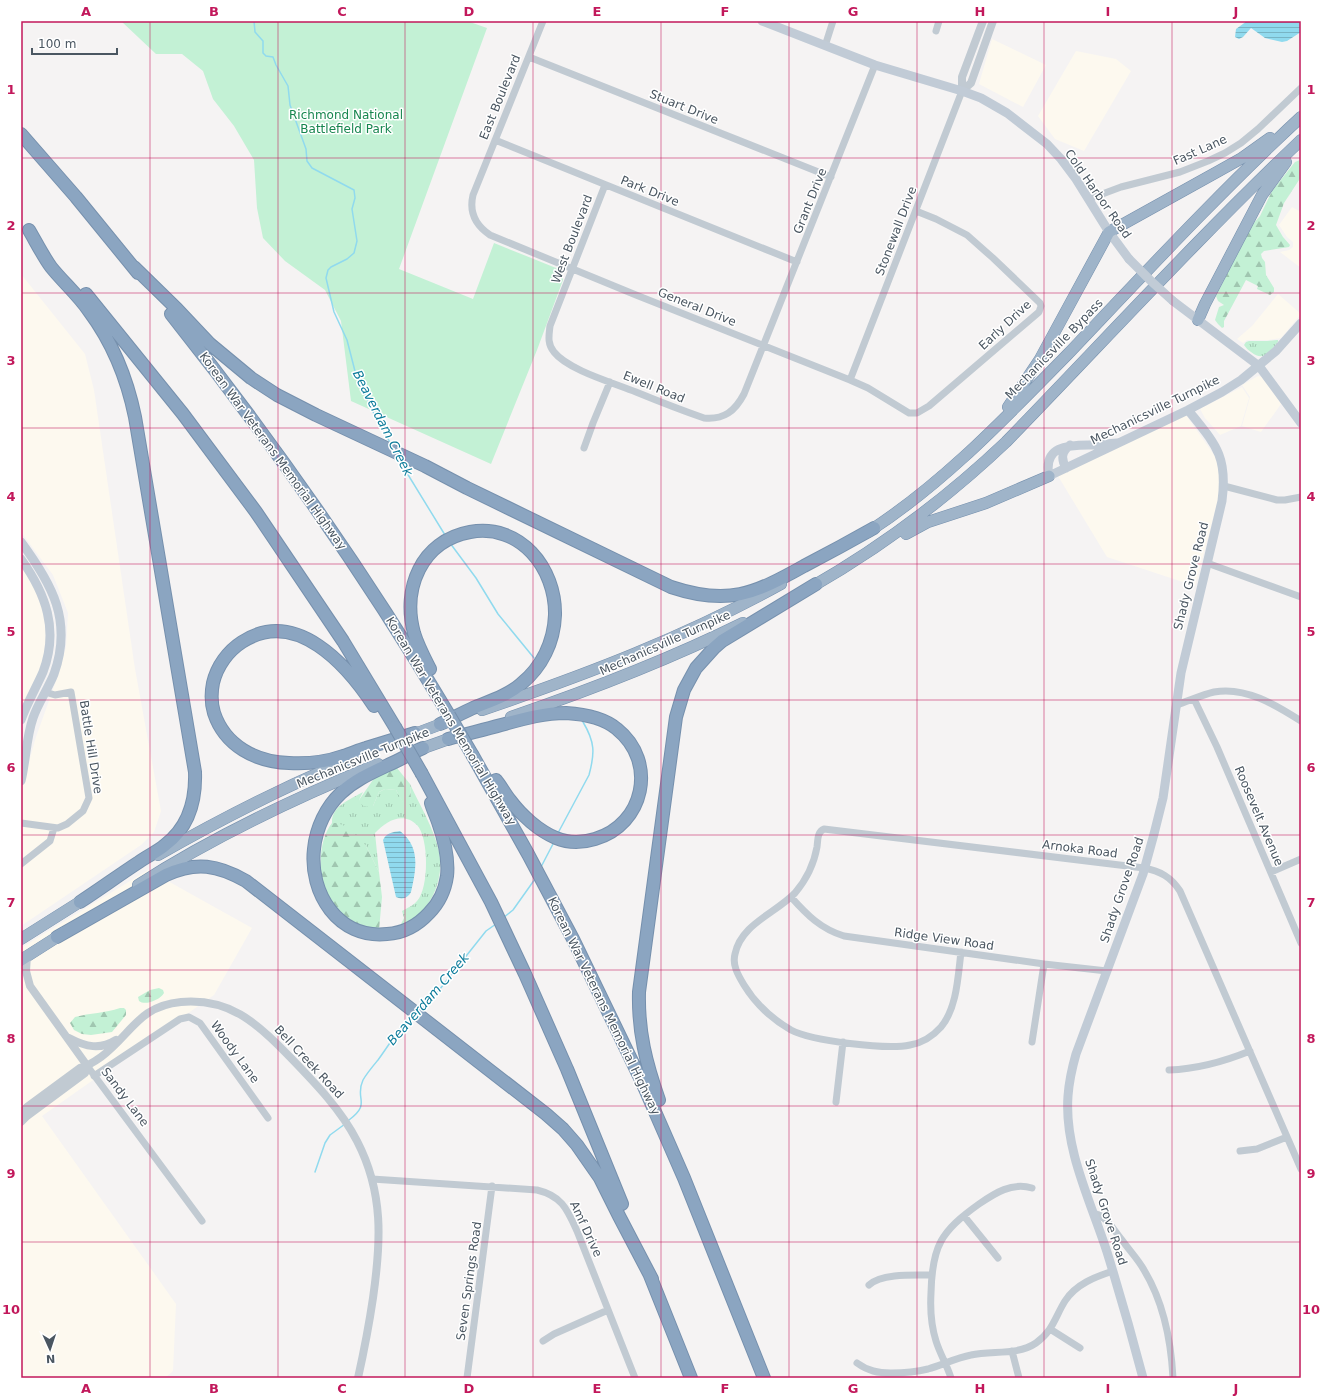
<svg xmlns="http://www.w3.org/2000/svg" width="1322" height="1399" viewBox="0 0 1322 1399" font-family="'DejaVu Sans',sans-serif">
	<style>
		.commercial { fill: #fdf9ef }
		.grass { fill: url(#grass-tufts) }
		.forest { fill: url(#forest-firs) }
		.green { fill: #c3f1d5 }
		.water { fill: url(#water-rules) }
		.lines { fill: none; stroke-linecap: round; stroke-linejoin: round }
		.stream { stroke: #90daee; stroke-width: 1.5 }
		.trunk-casing { stroke: #7690ad; stroke-width: 12 }
		.motorway-casing { stroke: #7690ad; stroke-width: 14 }
		.minor { stroke: #c1cad2; stroke-width: 7 }
		.tertiary { stroke: #c1cad2; stroke-width: 8 }
		.secondary { stroke: #c1cbd6; stroke-width: 9 }
		.trunk { stroke: #9fb4c9; stroke-width: 11 }
		.motorway { stroke: #8ba5c1; stroke-width: 12 }
		.motorway-bridge-casing { stroke: #7690ad; stroke-width: 14; stroke-linecap: butt }
		.secondary-bridge { stroke: #c1cbd6; stroke-width: 9 }
		.motorway-bridge { stroke: #8ba5c1; stroke-width: 12 }
		.grid { fill: none; stroke: #c2185b; stroke-width: 1; stroke-opacity: 0.55 }
		.labels { text-anchor: middle; dominant-baseline: central; stroke-width: 3; stroke-linejoin: round; paint-order: stroke }
		.street-label { font-size: 12px; fill: #4a5661; stroke: #fff }
		.park-label { font-size: 12px; fill: #17864f; stroke: #fff }
		.water-label { font-size: 13px; font-style: italic; fill: #0c7c9b; stroke: #fff }
		.neatline { fill: none; stroke: #c2185b; stroke-width: 1.5 }
		.grid-label { font-size: 13px; text-anchor: middle; font-weight: bold; fill: #c2185b }
	</style>
	<defs>
		<pattern id="grass-tufts" width="24" height="20" patternUnits="userSpaceOnUse"><rect width="24" height="20" fill="#c3f1d5"/><path d="M3 7l-1-3M5 7V3M7 7l1-3M15 17l-1-3M17 17v-4M19 17l1-3" fill="none" stroke="#a0c6b0"/></pattern>
		<pattern id="forest-firs" width="22" height="20" patternUnits="userSpaceOnUse"><rect width="22" height="20" fill="#c3f1d5"/><path d="M5 1l3.5 6h-7zM16 11l3.5 6h-7z" fill="#a0c6b0"/></pattern>
		<pattern id="water-rules" width="6" height="5" patternUnits="userSpaceOnUse"><rect width="6" height="5" fill="#90daee"/><path d="M0 2.5h6" fill="none" stroke="#78b4c4"/></pattern>
	</defs>
	<rect width="100%" height="100%" fill="#f5f3f3"/>
	<path class="commercial" d="M 992,39 L 1046,65 L 1023,107 L 979,84 Z
		M 1076,51 L 1116,59 L 1131,71 L 1084,151 L 1055,139 L 1038,116 Z
		M 1292,207 L 1301,212 L 1301,268 L 1280,252 L 1289,250 L 1293,247 L 1293,242 L 1287,237 L 1279,225 Z
		M 21,274 L 85,354 L 94,390 L 135,669 L 161,811 L 154,832 L 141,845 L 21,926 L 21,790 L 36,737 L 56,681 L 66,647 L 68,613 L 53,575 L 21,532 Z
		M 1278,294 L 1301,314 L 1281,338 L 1268,340 L 1247,340 L 1243,343 L 1237,339 L 1252,326 Z
		M 1258,376 L 1262,377 L 1281,404 L 1261,432 L 1242,426 L 1250,397 L 1242,385 Z
		M 1242,387 L 1249,398 L 1241,426 L 1220,435 L 1205,418 L 1200,409 Z
		M 1185,414 L 1217,459 L 1220,478 L 1220,492 L 1195,586 L 1107,557 L 1058,476 Z
		M 21,559 L 43,595 L 49,648 L 21,720 Z
		M 148,870 L 252,928 L 214,995 L 42,1116 L 176,1304 L 173,1371 L 165,1378 L 21,1378 L 21,948 Z"/>
	<path class="grass" d="M 1277,340 L 1278,340 L 1278,342 C 1269,352 1264,362 1251,352 C 1248,350 1246,348 1244,345 L 1246,342 L 1249,341 L 1267,341 Z
		M 410,784 C 420,806 434,828 439,852 C 444,875 434,903 416,917 C 412,921 405,923 400,926 L 404,918 L 402,911 C 407,908 413,906 417,901 C 429,888 429,838 417,825 C 403,811 386,821 375,833 L 379,872 L 366,846 L 337,823 L 332,823 C 331,806 351,799 363,792 L 359,800 L 373,806 L 379,792 L 385,789 L 396,790 L 403,802 L 411,799 Z"/>
	<path class="forest" d="M 1300,160 L 1301,161 L 1301,177 L 1284,203 L 1276,225 L 1283,237 L 1290,245 L 1289,247 L 1264,251 L 1261,254 L 1262,258 L 1265,262 L 1266,275 L 1274,288 L 1274,292 L 1270,295 L 1257,289 L 1258,286 L 1246,280 L 1224,321 L 1224,327 L 1222,328 L 1218,324 L 1215,320 L 1219,307 L 1224,305 L 1218,301 L 1216,296 L 1252,225 L 1260,216 L 1272,191 L 1295,162 Z
		M 397,768 L 410,784 L 411,799 L 408,802 L 403,803 L 396,790 L 385,789 L 379,792 L 373,806 L 370,807 L 363,806 L 359,800 L 375,777 Z
		M 332,823 L 337,823 L 345,826 L 356,835 L 366,846 L 379,872 L 382,897 L 379,930 C 366,926 352,924 341,915 C 318,896 314,846 332,823 Z
		M 159,988 L 163,990 L 164,993 C 160,1000 145,1006 139,1001 L 138,997 L 150,990 Z
		M 120,1008 L 124,1008 L 126,1010 L 126,1015 L 112,1032 L 91,1035 L 82,1034 L 74,1030 L 70,1023 L 75,1017 C 90,1013 105,1013 120,1008 Z"/>
	<path class="green" d="M 121,21 L 467,21 L 487,28 L 399,269 L 473,299 L 494,243 L 561,270 L 563,280 L 537,350 L 491,464 L 351,401 L 341,321 L 325,290 L 285,261 L 263,238 L 257,208 L 254,160 L 234,126 L 213,99 L 203,71 L 182,54 L 156,54 Z"/>
	<path class="water" d="M 1247,21 L 1301,21 L 1301,32 L 1287,41 L 1282,42 L 1265,38 L 1251,28 L 1243,37 L 1239,39 L 1235,37 L 1236,29 Z
		M 400,831 C 421,847 416,870 411,892 C 408,898 402,900 396,897 L 383,840 C 386,833 393,832 400,831 Z"/>
	<g class="lines">
		<path class="stream" d="M 254,21 L 255,32 L 263,41 L 263,53 L 266,56 L 273,57 L 276,65 L 288,86 L 290,105 L 306,149 L 307,161 L 312,168 L 354,190 L 355,198 L 352,209 L 357,241 L 354,253 L 347,259 L 331,267 L 328,270 L 326,278 L 334,312 L 347,340 L 356,375 L 375,416 L 391,444
			M 399,460 L 445,535
			M 450,543 L 476,578 L 498,614 L 534,658
			M 558,833 L 589,775 C 595,753 595,742 583,722
			M 541,867 L 554,842
			M 503,918 L 513,910 L 535,879
			M 421,1010 L 432,999 L 486,931 L 496,924
			M 349,1120 C 372,1103 354,1099 363,1080 C 367,1073 373,1066 378,1060 C 386,1049 393,1038 401,1027 L 406,1025 L 414,1017
			M 315,1172 L 325,1143 L 330,1135 L 345,1124"/>
		<defs>
			<path id="trunk" d="M 1198,320 L 1205,304 L 1262,195 L 1286,162
				M 1008,407 L 1040,359 L 1109,232 L 1217,172 L 1242,158 L 1270,138
				M 868,532 C 944,483 1005,418 1068,354 C 1144,274 1220,192 1301,117
				M 906,534 L 928,522 L 986,503 L 1049,476
				M 808,589 C 880,548 946,499 1006,442 C 1104,341 1199,237 1301,140
				M 482,710 C 585,675 685,637 781,584
				M 511,717 C 590,690 668,660 743,623
				M 407,737 L 449,721
				M 415,751 L 457,736
				M 158,855 C 221,819 286,786 353,758
				M 138,885 C 214,836 295,798 378,764
				M 21,939 L 86,898
				M 21,960 L 65,932"/>
			<path id="motorway" d="M 21,134 L 76,197 L 138,273
				M 29,230 C 36,242 43,256 51,267 C 63,282 78,295 89,311 C 113,343 127,378 135,417 L 195,772 C 196,800 189,827 165,845 C 157,852 147,856 139,862 C 119,875 100,889 80,902
				M 134,267 L 177,309 L 210,344 L 251,378 L 277,395 L 316,415 L 425,466 L 467,488 L 671,587 C 728,606 754,594 804,566 C 827,554 851,541 874,528
				M 86,294 L 183,414 L 256,512 L 343,641 L 395,727
				M 171,314 C 272,441 366,575 449,715
				M 430,669 C 424,657 418,646 414,633 C 402,589 421,541 470,532 C 520,523 556,568 555,615 C 554,642 542,667 521,684 C 507,696 490,701 473,708 C 462,713 451,719 440,724
				M 374,706 C 347,665 296,607 242,642 C 228,651 217,666 213,683 C 211,693 211,703 214,713 C 225,746 256,762 289,763 C 307,764 326,762 343,756 C 351,754 358,750 366,748 C 382,743 399,738 415,733
				M 448,739 C 466,734 483,730 501,725 C 523,719 543,713 566,713 C 583,714 604,718 617,729 C 658,762 644,825 595,839 C 582,843 568,843 556,838 C 539,831 521,815 510,800 C 505,794 501,786 496,780
				M 423,748 C 411,753 400,760 388,765 C 371,773 355,780 341,793 C 326,807 316,828 314,849 C 309,893 338,939 387,934 C 404,933 418,925 429,913 C 439,903 445,890 447,876 C 449,858 444,839 438,822 C 436,816 433,810 431,803
				M 473,756 L 528,854 L 573,939 L 642,1082 L 684,1178 L 764,1378
				M 422,774 L 491,902 L 525,974 L 567,1069 L 622,1204
				M 57,937 L 166,875 C 196,861 218,865 246,881 L 546,1114 L 563,1129 L 577,1145 L 600,1178 L 619,1216 L 652,1279
				M 659,1100 C 646,1063 638,1032 639,992 L 676,717 L 684,690 L 696,668 L 714,648 L 722,641 L 816,584
				M 649,1273 L 691,1378"/>
		</defs>
		<use href="#trunk" class="trunk-casing"/>
		<use href="#motorway" class="motorway-casing"/>
		<path class="minor" d="M 543,21 L 473,195 C 469,212 475,225 490,235 L 636,295 L 850,380 L 868,388 L 909,413 L 917,413 L 929,406 L 1039,312 L 1041,306 L 1040,303 L 993,258 L 967,235 L 936,219 L 916,211
			M 936,31 L 939,21
			M 825,46 L 833,21
			M 529,57 L 831,177
			M 495,140 L 797,262
			M 605,185 L 550,326 C 549,335 547,344 554,352 C 568,370 614,383 636,392 C 658,401 681,410 704,418 C 724,420 735,411 744,394 L 875,65
			M 1089,199 L 1121,187 L 1180,172 L 1208,161 L 1225,153 L 1241,143 L 1258,129 L 1301,88
			M 850,380 L 962,91
			M 584,448 L 593,423 L 610,382
			M 1224,486 L 1277,500 L 1285,500 L 1301,497
			M 1207,563 L 1301,597
			M 1194,699 L 1217,747 L 1301,943
			M 1176,705 C 1189,701 1201,695 1214,692 C 1245,686 1276,705 1301,721
			M 21,823 L 58,828 L 67,824 L 83,811 L 89,798 L 71,692 L 55,695 L 45,692
			M 21,864 L 50,841 L 54,828
			M 1271,872 L 1301,859
			M 791,897 C 807,915 821,929 844,936 L 1044,964 L 1107,971
			M 961,952 C 958,976 957,1008 941,1027 C 933,1036 922,1043 910,1045 C 887,1050 812,1041 791,1030 C 772,1019 755,1003 744,985 C 738,975 732,965 735,954 C 741,924 776,913 795,893 C 806,880 814,864 817,847 C 818,840 817,832 824,829 L 1144,868 C 1160,871 1171,877 1180,891 L 1301,1169
			M 1032,1042 L 1044,964
			M 88,1067 L 202,1221
			M 1169,1070 C 1198,1069 1223,1062 1250,1051
			M 94,1076 L 180,1019 L 189,1017 L 200,1023 L 268,1118
			M 836,1102 L 843,1042
			M 1240,1151 L 1257,1149 L 1287,1137
			M 372,1179 L 537,1190 C 562,1196 567,1209 577,1231 L 635,1378
			M 1094,1214 C 1096,1214 1100,1215 1102,1217 C 1110,1222 1116,1233 1122,1240 C 1129,1250 1138,1259 1144,1270 C 1164,1303 1171,1340 1173,1378
			M 964,1216 L 998,1258
			M 869,1285 C 881,1273 915,1275 932,1275
			M 1050,1329 L 1080,1348
			M 543,1341 L 554,1334 L 608,1310
			M 1012,1351 L 1019,1378
			M 857,1363 C 868,1371 878,1373 891,1373 C 904,1373 916,1372 928,1369 C 942,1365 956,1358 971,1355 C 992,1350 1017,1356 1036,1343 C 1053,1331 1055,1317 1065,1301 C 1076,1284 1095,1277 1113,1271
			M 467,1378 L 492,1186
			M 951,1378 C 947,1365 940,1354 936,1341 C 931,1325 930,1310 931,1293 C 932,1246 941,1231 979,1204 C 995,1193 1012,1182 1032,1188"/>
		<path class="tertiary" d="M 962,91 L 971,83 L 993,21
			M 962,91 L 962,77 L 983,21
			M 27,955 L 26,971 L 30,986 L 88,1067
			M 69,1038 C 86,1047 100,1050 116,1040
			M 21,1113 L 27,1107 L 80,1068 C 88,1066 94,1062 101,1057 C 131,1035 138,1006 181,1002 C 229,998 256,1022 287,1054 C 313,1081 340,1108 357,1141 C 384,1193 381,1242 373,1298 C 369,1325 364,1351 358,1378
			M 21,1122 L 27,1116 L 85,1073 L 88,1067"/>
		<path class="secondary" d="M 762,21 L 875,65 L 962,91 L 981,98 L 1007,113 L 1047,144 L 1061,159 L 1076,179 L 1109,232 L 1129,259
			M 1173,301 L 1259,366 L 1301,423
			M 1117,443 C 1108,444 1099,445 1089,445 C 1068,445 1043,446 1049,476 L 1188,410 L 1222,392 L 1241,380 L 1276,351 L 1301,323
			M 1066,468 C 1061,459 1061,452 1070,445
			M 21,542 C 52,584 73,621 54,674 C 48,689 38,703 33,718 C 26,738 26,761 21,781
			M 21,559 C 46,594 59,630 43,672 C 36,688 27,703 21,720
			M 1143,1378 C 1132,1336 1120,1294 1107,1252 C 1091,1202 1064,1149 1068,1096 C 1069,1082 1072,1068 1076,1054 L 1143,874 L 1154,834 L 1163,798 L 1181,673 L 1222,501 C 1228,455 1215,444 1188,410"/>
		<use href="#trunk" class="trunk"/>
		<use href="#motorway" class="motorway"/>
		<defs>
			<path id="motorway-bridge" d="M 449,715 L 473,756
				M 395,727 L 422,774"/>
		</defs>
		<use href="#motorway-bridge" class="motorway-bridge-casing"/>
		<path class="secondary-bridge" d="M 1129,259 L 1152,282 L 1173,301"/>
		<use href="#motorway-bridge" class="motorway-bridge"/>
	</g>
	<path class="grid" d="M 150,21 L 150,1378M 278,21 L 278,1378M 405,21 L 405,1378M 533,21 L 533,1378M 661,21 L 661,1378M 789,21 L 789,1378M 917,21 L 917,1378M 1044,21 L 1044,1378M 1172,21 L 1172,1378M 21,158 L 1301,158M 21,293 L 1301,293M 21,428 L 1301,428M 21,564 L 1301,564M 21,700 L 1301,700M 21,835 L 1301,835M 21,970 L 1301,970M 21,1106 L 1301,1106M 21,1242 L 1301,1242"/>
	<g class="labels">
		<g class="street-label">
			<text transform="translate(500 97) rotate(-68)">East Boulevard</text>
			<text transform="translate(684 107) rotate(22)">Stuart Drive</text>
			<text transform="translate(1200 150) rotate(-24)">Fast Lane</text>
			<text transform="translate(650 191) rotate(22)">Park Drive</text>
			<text transform="translate(1098 194) rotate(55)">Cold Harbor Road</text>
			<text transform="translate(810 201) rotate(-68)">Grant Drive</text>
			<text transform="translate(896 231) rotate(-69)">Stonewall Drive</text>
			<text transform="translate(572 239) rotate(-69)">West Boulevard</text>
			<text transform="translate(697 307) rotate(22)">General Drive</text>
			<text transform="translate(1005 325) rotate(-43)">Early Drive</text>
			<text transform="translate(1054 349) rotate(-46)">Mechanicsville Bypass</text>
			<text transform="translate(654 387) rotate(22)">Ewell Road</text>
			<text transform="translate(1155 410) rotate(-26)">Mechanicsville Turnpike</text>
			<text transform="translate(273 451) rotate(54)">Korean War Veterans Memorial Highway</text>
			<text transform="translate(1191 576) rotate(-76)">Shady Grove Road</text>
			<text transform="translate(665 643) rotate(-24)">Mechanicsville Turnpike</text>
			<text transform="translate(451 721) rotate(59)">Korean War Veterans Memorial Highway</text>
			<text transform="translate(91 747) rotate(81)">Battle Hill Drive</text>
			<text transform="translate(363 758) rotate(-22)">Mechanicsville Turnpike</text>
			<text transform="translate(1259 816) rotate(67)">Roosevelt Avenue</text>
			<text transform="translate(1080 849) rotate(7)">Arnoka Road</text>
			<text transform="translate(1122 890) rotate(-71)">Shady Grove Road</text>
			<text transform="translate(944 939) rotate(8)">Ridge View Road</text>
			<text transform="translate(604 1006) rotate(64)">Korean War Veterans Memorial Highway</text>
			<text transform="translate(235 1052) rotate(54)">Woody Lane</text>
			<text transform="translate(309 1062) rotate(47)">Bell Creek Road</text>
			<text transform="translate(125 1097) rotate(53)">Sandy Lane</text>
			<text transform="translate(1106 1212) rotate(72)">Shady Grove Road</text>
			<text transform="translate(586 1229) rotate(65)">Amf Drive</text>
			<text transform="translate(469 1281) rotate(-82)">Seven Springs Road</text>
		</g>
		<g class="park-label">
			<text x="346" y="115">Richmond National<tspan x="346" dy="14">Battlefield Park</tspan></text>
		</g>
		<g class="water-label">
			<text transform="translate(383 423) rotate(63)">Beaverdam Creek</text>
			<text transform="translate(428 999) rotate(-49)">Beaverdam Creek</text>
		</g>
	</g>
	<rect width="1322" height="1399" fill="none" stroke="#ffffff" stroke-width="44"/>
	<g transform="translate(50 1349) rotate(177)" stroke="#ffffff" stroke-width="3" paint-order="stroke">
	<path d="M0-3L7 15L0 10L-7 15Z" fill="#4a5661"/>
	<text y="-6" font-size="11" font-weight="bold" text-anchor="middle" fill="#4a5661">N</text>
	</g>
	<path d="M32 48v6h85v-6" fill="none" stroke="#4a5661" stroke-width="2"/>
	<text x="38" y="48" font-size="12" fill="#4a5661" stroke="#ffffff" stroke-width="3" paint-order="stroke">100 m</text>
	<rect x="22" y="22" width="1278" height="1355" class="neatline"/>
	<g class="grid-label">
		<text x="86" y="16">A</text>
		<text x="214" y="16">B</text>
		<text x="342" y="16">C</text>
		<text x="469" y="16">D</text>
		<text x="597" y="16">E</text>
		<text x="725" y="16">F</text>
		<text x="853" y="16">G</text>
		<text x="980" y="16">H</text>
		<text x="1108" y="16">I</text>
		<text x="1236" y="16">J</text>
		<text x="11" y="94">1</text>
		<text x="1311" y="94">1</text>
		<text x="11" y="230">2</text>
		<text x="1311" y="230">2</text>
		<text x="11" y="365">3</text>
		<text x="1311" y="365">3</text>
		<text x="11" y="501">4</text>
		<text x="1311" y="501">4</text>
		<text x="11" y="636">5</text>
		<text x="1311" y="636">5</text>
		<text x="11" y="772">6</text>
		<text x="1311" y="772">6</text>
		<text x="11" y="907">7</text>
		<text x="1311" y="907">7</text>
		<text x="11" y="1043">8</text>
		<text x="1311" y="1043">8</text>
		<text x="11" y="1178">9</text>
		<text x="1311" y="1178">9</text>
		<text x="11" y="1314">10</text>
		<text x="1311" y="1314">10</text>
		<text x="86" y="1393">A</text>
		<text x="214" y="1393">B</text>
		<text x="342" y="1393">C</text>
		<text x="469" y="1393">D</text>
		<text x="597" y="1393">E</text>
		<text x="725" y="1393">F</text>
		<text x="853" y="1393">G</text>
		<text x="980" y="1393">H</text>
		<text x="1108" y="1393">I</text>
		<text x="1236" y="1393">J</text>
	</g>
</svg>
